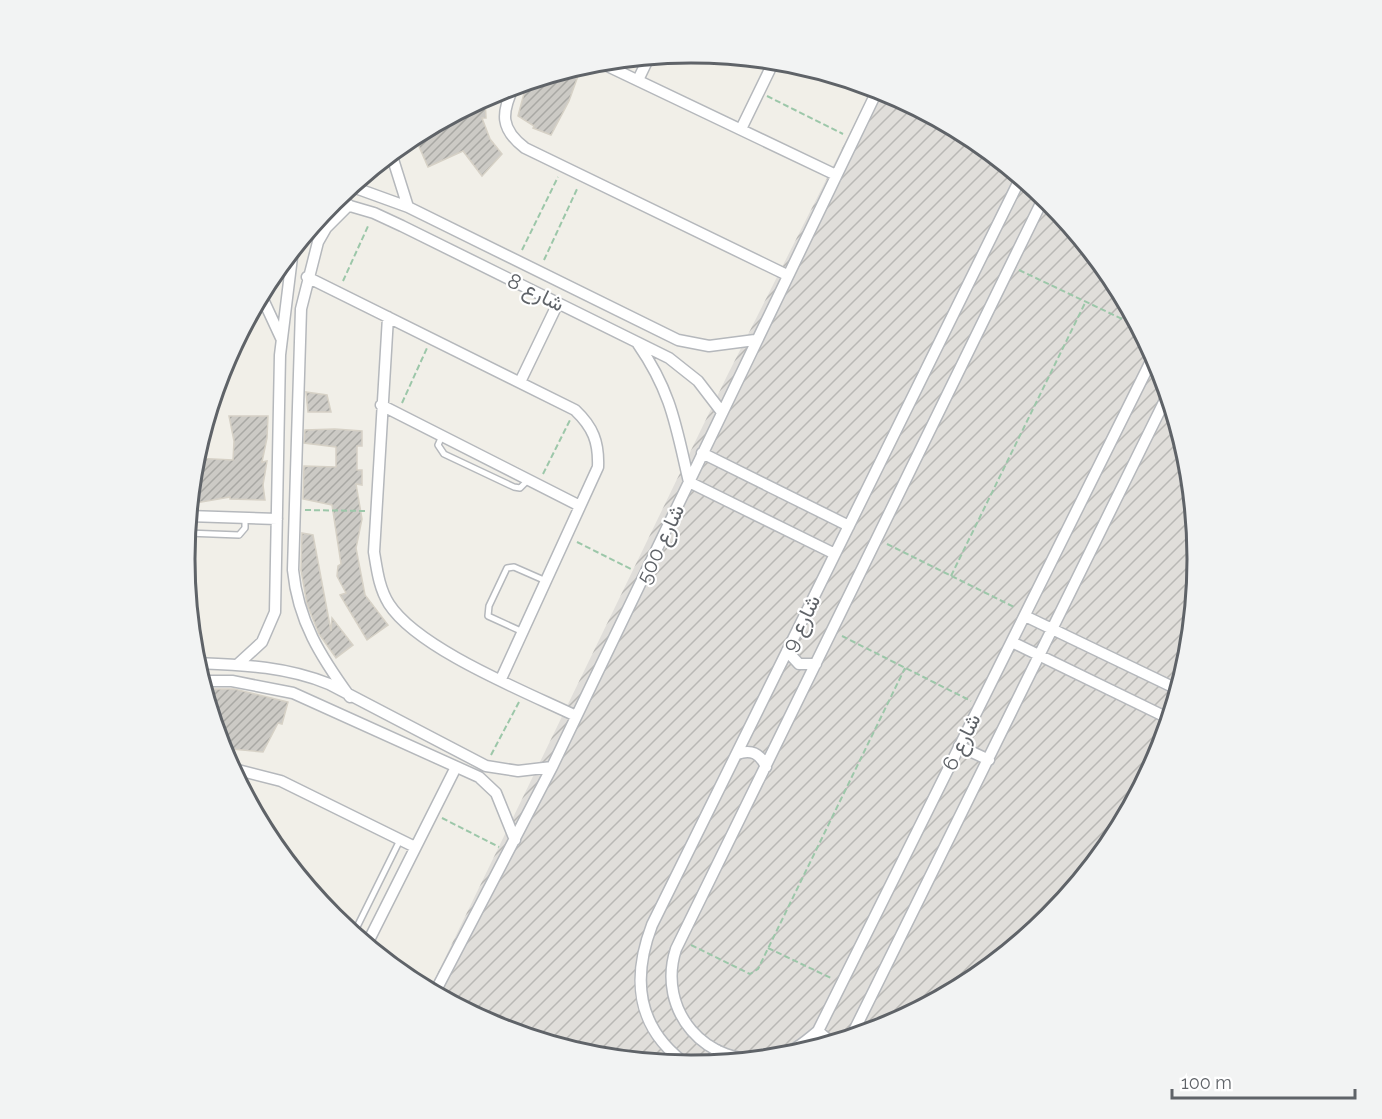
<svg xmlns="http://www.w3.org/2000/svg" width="1382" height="1119" viewBox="0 0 1382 1119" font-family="Raleway,Vazirmatn,sans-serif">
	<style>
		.industrial { fill: url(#industrial-furrows) }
		.building { fill: url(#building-hatch); stroke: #d6d1c6; stroke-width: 1.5 }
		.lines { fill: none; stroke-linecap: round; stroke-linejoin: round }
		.service-casing { stroke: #b5b8bc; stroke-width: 8 }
		.minor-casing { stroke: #b5b8bc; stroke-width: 13 }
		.path { stroke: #9cc7a9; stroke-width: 2; stroke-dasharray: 6 3; stroke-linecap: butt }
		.service { stroke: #fff; stroke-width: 5 }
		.minor { stroke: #fff; stroke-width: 10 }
		.labels { text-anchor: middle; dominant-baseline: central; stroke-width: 4.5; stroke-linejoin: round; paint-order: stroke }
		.street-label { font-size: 21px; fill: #5f6368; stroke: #fff }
		.rim { fill: none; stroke: #5f6368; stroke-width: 3 }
	</style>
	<defs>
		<pattern id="industrial-furrows" width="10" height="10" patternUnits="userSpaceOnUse" patternTransform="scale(1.5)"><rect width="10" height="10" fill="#e0deda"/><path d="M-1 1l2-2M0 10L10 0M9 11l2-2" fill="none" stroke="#b9b8b5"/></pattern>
		<pattern id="building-hatch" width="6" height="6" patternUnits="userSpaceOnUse" patternTransform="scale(1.5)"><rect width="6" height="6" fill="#cccac5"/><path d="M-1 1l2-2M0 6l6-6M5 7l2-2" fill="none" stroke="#a9a8a4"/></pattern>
	</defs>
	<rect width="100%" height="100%" fill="#f1efe8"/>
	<path class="industrial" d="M 873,87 L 885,91 L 973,138 L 1050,201 L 1113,278 L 1160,366 L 1188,461 L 1198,560 L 1188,659 L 1159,754 L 1112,841 L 1049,918 L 972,981 L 885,1028 L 790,1057 L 691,1066 L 592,1057 L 497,1028 L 429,991 L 727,376 Z"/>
	<path class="building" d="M 571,69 L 579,73 L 569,101 L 551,135 L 533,128 L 534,126 L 518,116 L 527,82 Z
		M 485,98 L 486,118 L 482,118 L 490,139 L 502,154 L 482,176 L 463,151 L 428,167 L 414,135 Z
		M 306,392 L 327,395 L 331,412 L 308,412 Z
		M 229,416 L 268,416 L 267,438 L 262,462 L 267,461 L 263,485 L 265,500 L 230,499 L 230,497 L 196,503 L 191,490 L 194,458 L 233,460 L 234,441 Z
		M 335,429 L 362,431 L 362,446 L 357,446 L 357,470 L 362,470 L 362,485 L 356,484 L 362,519 L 356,548 L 365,595 L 388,625 L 367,640 L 340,595 L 346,593 L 337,576 L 338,566 L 341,564 L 332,505 L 303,499 L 304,466 L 336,467 L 336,447 L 304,443 L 305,430 Z
		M 302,533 L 313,535 L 331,631 L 332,618 L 353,645 L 336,658 L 319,634 L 307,604 L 301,570 Z
		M 203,689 L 234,689 L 288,702 L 282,724 L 278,723 L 263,752 L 221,748 Z"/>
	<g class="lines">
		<defs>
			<path id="service" d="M 442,436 L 438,445 L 444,454 L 514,487 L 520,488 L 528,480
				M 187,533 L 239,535 L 245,528 L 245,518
				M 523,632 L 488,616 L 489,606 L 507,568 L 514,567 L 546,581
				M 353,935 L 400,840"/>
			<path id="minor" d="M 599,62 L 836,175
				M 638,80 L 649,57
				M 514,86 C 501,113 500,129 525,148 L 787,275
				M 741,129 L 774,61
				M 391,153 L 408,207
				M 350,186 L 408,207 L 678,340 L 709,346 L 755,340
				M 1044,197 L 676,949 C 656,1010 706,1069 771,1058 C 789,1055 804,1043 818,1031 L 1154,355
				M 333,201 L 374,213 L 402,226 L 669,358 L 698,381 L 721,411
				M 349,205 L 326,228 L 318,242 L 301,309 L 293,570 C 298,621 321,657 350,697
				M 307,277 L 575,410 C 593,427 599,442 598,467 L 501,679
				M 261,295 L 281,338
				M 388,317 L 374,552 C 377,570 379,588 389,604 C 418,649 526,692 576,716
				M 638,344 C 672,393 676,427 689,482 L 835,554
				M 520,382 L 558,303
				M 381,405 L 580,506
				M 702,453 L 849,526
				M 188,516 L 277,519
				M 1025,616 L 1179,690
				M 1012,642 L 1170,719
				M 787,651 L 799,664 L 816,664
				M 195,663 C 242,665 285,666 329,684 L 486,766 L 518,771 L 552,767
				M 237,665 L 262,642 L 275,612 L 280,355 L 293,249
				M 200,681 L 232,681 L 293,693 L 479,777 L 496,793 L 515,840
				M 959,746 L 989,760
				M 737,754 C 751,749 760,753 766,767
				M 230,768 L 281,781 L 415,847
				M 366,946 L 456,767
				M 434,994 L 552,767 L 878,89
				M 818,1031 L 833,1044
				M 850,1039 L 1168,394
				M 710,1065 L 717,1050
				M 689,1066 C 637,1030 631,980 652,925 L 1021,177"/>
		</defs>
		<use href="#service" class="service-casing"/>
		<use href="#minor" class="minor-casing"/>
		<path class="path" d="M 767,96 L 843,134
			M 522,250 L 558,177
			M 544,260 L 578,187
			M 1019,270 L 1139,327
			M 343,281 L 369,224
			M 402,403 L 427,348
			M 543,474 L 570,420
			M 305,510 L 365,511
			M 577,542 L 633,570
			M 887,544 L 1016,608
			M 951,576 L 1086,301
			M 842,636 L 971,701
			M 491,755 L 519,702
			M 442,818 L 499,847
			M 691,945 L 750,974 L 758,969 L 905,668
			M 768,948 L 833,979"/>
		<use href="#service" class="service"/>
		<use href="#minor" class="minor"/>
	</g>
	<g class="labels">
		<g class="street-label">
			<text transform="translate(536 292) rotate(26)">شارع 8</text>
			<text transform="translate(660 544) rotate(-65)">شارع 500</text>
			<text transform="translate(801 623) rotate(-64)">شارع 9</text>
			<text transform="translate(961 742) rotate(-64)">شارع 6</text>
		</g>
	</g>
	<path d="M0 0H1382V1119H0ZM195 559a496 496 0 1 1 992 0a496 496 0 1 1-992 0Z" fill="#f2f3f3" fill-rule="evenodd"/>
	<path class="rim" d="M195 559a496 496 0 1 1 992 0a496 496 0 1 1-992 0Z"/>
	<path d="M1172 1089v9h183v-9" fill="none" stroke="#5f6368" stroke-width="3"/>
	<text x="1181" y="1089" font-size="18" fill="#5f6368" stroke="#ffffff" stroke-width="4.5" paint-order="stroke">100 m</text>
</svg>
